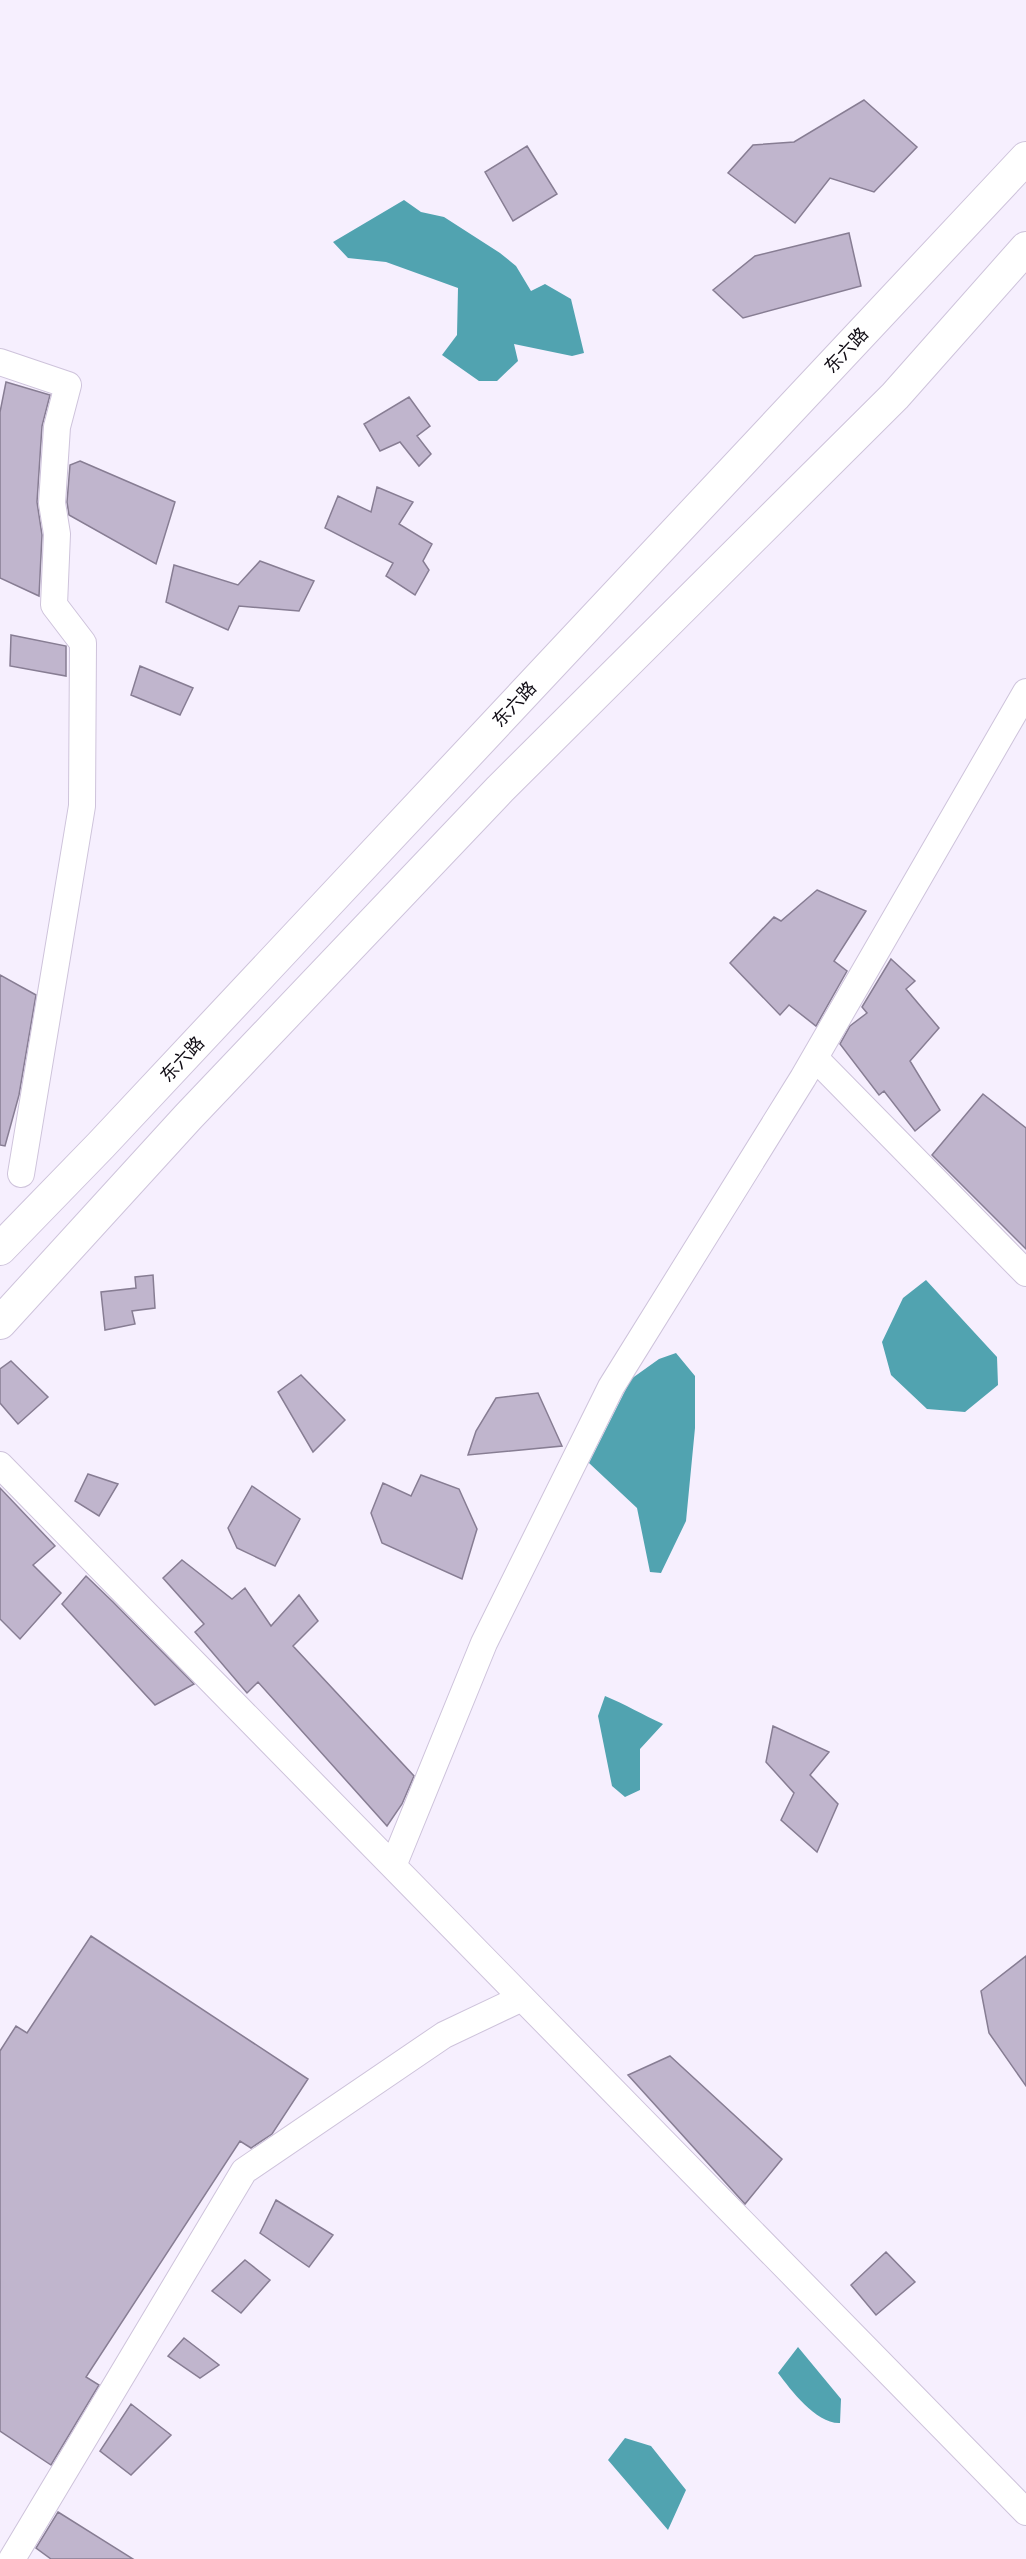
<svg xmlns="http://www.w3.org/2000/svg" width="1026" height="2559" viewBox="0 0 1026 2559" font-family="'Titillium Web','Noto Sans SC',sans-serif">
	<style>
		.water { fill: #51a3b0 }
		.building { fill: #c0b5cd; stroke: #877d93; stroke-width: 1.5 }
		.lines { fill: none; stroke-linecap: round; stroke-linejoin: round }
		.minor-casing { stroke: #cec3db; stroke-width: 28 }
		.major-casing { stroke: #cec3db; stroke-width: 34 }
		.minor { stroke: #fff; stroke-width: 26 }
		.major { stroke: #fff; stroke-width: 32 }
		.labels { text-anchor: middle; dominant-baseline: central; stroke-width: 4.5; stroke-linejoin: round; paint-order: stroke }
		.street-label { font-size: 18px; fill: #110d15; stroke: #fff }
	</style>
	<rect width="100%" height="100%" fill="#f6effe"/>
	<path class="water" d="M 404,200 L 421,212 L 444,217 L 500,253 L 516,266 L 531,291 L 545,284 L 571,299 L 584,353 L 572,356 L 514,344 L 518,361 L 497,381 L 479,381 L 442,355 L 457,335 L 458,288 L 386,262 L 348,258 L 333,242 Z
		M 926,1280 L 997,1357 L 998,1385 L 965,1412 L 927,1409 L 891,1375 L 882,1342 L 903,1298 Z
		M 676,1353 L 695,1376 L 695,1428 L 686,1521 L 661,1573 L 650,1572 L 637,1508 L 589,1463 L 631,1379 L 659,1359 Z
		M 605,1696 C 625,1704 643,1715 663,1724 L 640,1749 L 640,1790 L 625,1797 L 612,1786 L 598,1716 Z
		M 798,2347 L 841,2399 L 840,2423 C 816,2424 791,2390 778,2373 Z
		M 625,2438 L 651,2446 L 686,2490 L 668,2530 L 608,2460 Z"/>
	<path class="building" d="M 864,100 L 917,147 L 874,192 L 830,178 L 795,223 L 728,173 L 753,145 L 794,142 Z
		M 527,146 L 557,194 L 513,221 L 485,172 Z
		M 849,233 L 861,286 L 743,318 L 713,290 L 755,256 Z
		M 6,382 L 50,395 L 42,426 L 37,502 L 42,535 L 39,596 L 0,578 L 0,412 Z
		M 409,397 L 430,426 L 417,436 L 431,454 L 419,466 L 400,442 L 380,451 L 364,424 Z
		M 80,461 L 175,502 L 156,564 L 69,515 L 67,502 L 70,465 Z
		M 377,487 L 413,502 L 399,524 L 432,544 L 423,561 L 429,570 L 415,595 L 386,576 L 393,563 L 325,528 L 338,496 L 371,512 Z
		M 260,561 L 314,581 L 299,611 L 239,606 L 228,630 L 166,602 L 174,565 L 238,585 Z
		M 11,635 L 66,646 L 66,676 L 10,666 Z
		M 140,666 L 193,688 L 180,715 L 131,695 Z
		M 817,890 L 866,911 L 834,961 L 847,971 L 816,1026 L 789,1005 L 780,1015 L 730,963 L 774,917 L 781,921 Z
		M 891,959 L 915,981 L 906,989 L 939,1028 L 910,1061 L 940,1110 L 915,1131 L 884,1091 L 879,1095 L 840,1044 L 850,1026 L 867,1013 L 862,1007 Z
		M 0,975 L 36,995 L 19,1095 L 5,1146 L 0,1145 Z
		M 983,1094 L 1026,1128 L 1026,1249 L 932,1155 Z
		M 153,1275 L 155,1308 L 132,1311 L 135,1324 L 105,1330 L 101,1292 L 136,1288 L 135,1277 Z
		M 11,1361 L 48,1397 L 18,1424 L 0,1403 L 0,1369 Z
		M 301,1375 L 345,1420 L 313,1452 L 278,1392 Z
		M 538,1393 L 562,1446 L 468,1455 L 476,1431 L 496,1398 Z
		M 88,1474 L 118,1484 L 99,1516 L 75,1501 Z
		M 421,1475 L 459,1489 L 477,1529 L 462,1579 L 382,1543 L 371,1513 L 383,1483 L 411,1496 Z
		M 252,1486 L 300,1519 L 275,1566 L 237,1548 L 228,1528 Z
		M 0,1488 L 55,1546 L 33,1565 L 61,1593 L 20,1639 L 0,1619 Z
		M 182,1560 L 232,1599 L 245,1588 L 271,1626 L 299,1595 L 318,1621 L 293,1646 L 414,1776 L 402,1804 L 387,1826 L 258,1682 L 247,1693 L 195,1632 L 204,1624 L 163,1578 Z
		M 86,1576 L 113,1602 L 194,1684 L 155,1705 L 62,1604 Z
		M 773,1726 L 829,1752 L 810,1775 L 838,1804 L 817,1852 L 781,1820 L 794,1793 L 766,1762 Z
		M 91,1936 L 308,2079 L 272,2134 L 251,2148 L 240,2141 L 86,2377 L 99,2385 L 51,2465 L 0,2431 L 0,2051 L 16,2026 L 27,2033 Z
		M 1026,1956 L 1026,2086 L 989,2033 L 981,1991 Z
		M 670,2056 L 782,2159 L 745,2204 L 628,2075 Z
		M 276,2200 L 333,2235 L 309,2267 L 260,2233 Z
		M 886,2252 L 915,2282 L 876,2315 L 851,2285 Z
		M 245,2260 L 270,2280 L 241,2313 L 212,2291 Z
		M 184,2338 L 219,2365 L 200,2378 L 168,2356 Z
		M 131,2404 L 171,2435 L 131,2475 L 100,2451 Z
		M 58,2512 L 133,2559 L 51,2559 L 36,2548 Z"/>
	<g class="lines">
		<defs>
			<path id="minor" d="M 0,362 L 68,385 L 57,427 L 52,503 L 57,534 L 54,605 L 83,643 L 82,806 L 21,1174
				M 815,1058 L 1026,1273
				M 0,1465 L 1026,2512
				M 393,1866 L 484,1643 L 611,1387 L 803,1078 L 1026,692
				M 12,2559 L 244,2171 L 444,2035 L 522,1998"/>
			<path id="major" d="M 0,1249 L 101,1145 L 1026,158
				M 0,1323 L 188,1117 L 500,789 L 895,396 L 1026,248"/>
		</defs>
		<use href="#minor" class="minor-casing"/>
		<use href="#major" class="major-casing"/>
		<use href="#minor" class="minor"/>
		<use href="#major" class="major"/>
	</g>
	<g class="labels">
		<g class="street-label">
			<text transform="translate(846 350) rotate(-47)">东六路</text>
			<text transform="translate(514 704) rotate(-47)">东六路</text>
			<text transform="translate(182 1059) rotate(-47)">东六路</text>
		</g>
	</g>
</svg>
